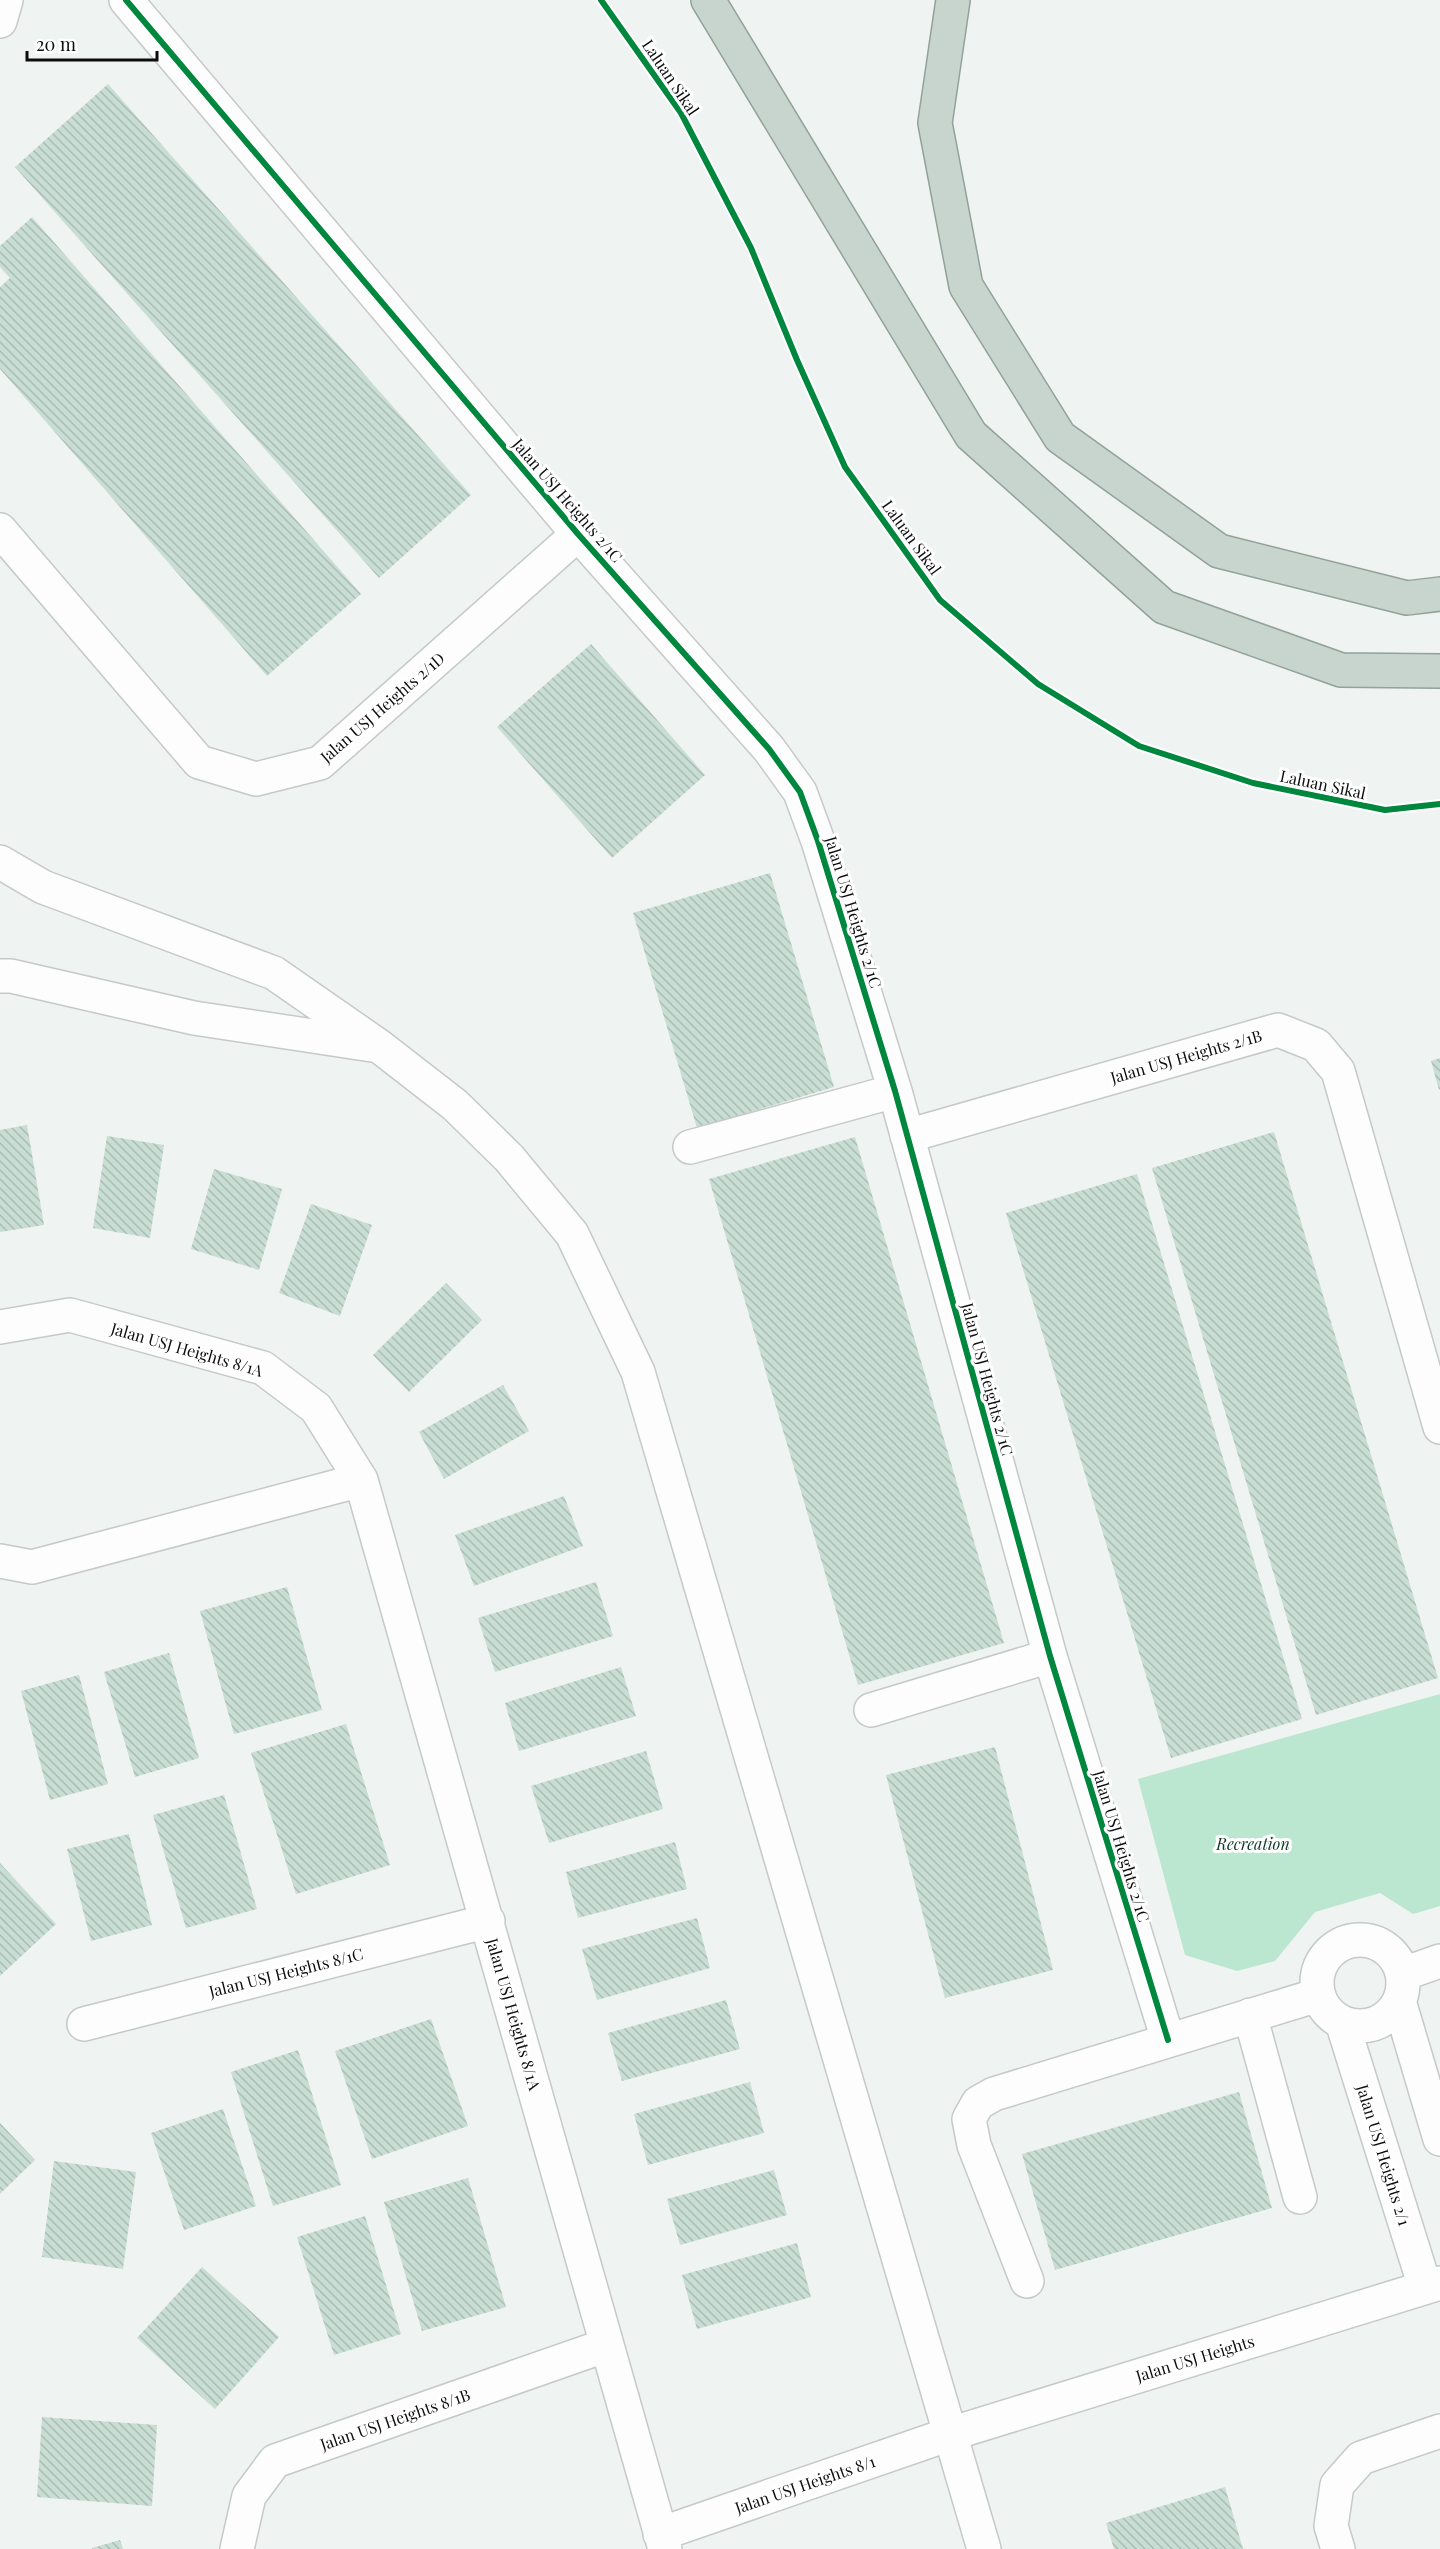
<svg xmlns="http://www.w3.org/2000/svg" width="1440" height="2549" viewBox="0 0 1440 2549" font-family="'Playfair Display',serif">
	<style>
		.green { fill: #bbe7d1 }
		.building { fill: url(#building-back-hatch) }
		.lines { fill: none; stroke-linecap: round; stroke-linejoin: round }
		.street-casing { stroke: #c6c9c8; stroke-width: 36 }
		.highway-casing { stroke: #92a19a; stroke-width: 36 }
		.street { stroke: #fdfdfd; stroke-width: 33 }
		.highway { stroke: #c8d5cf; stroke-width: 33 }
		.cycleway-casing { stroke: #fff; stroke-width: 10 }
		.cycleway { stroke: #00873e; stroke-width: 6 }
		.labels { text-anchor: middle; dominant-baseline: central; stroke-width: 6; stroke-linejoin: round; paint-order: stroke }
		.street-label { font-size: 16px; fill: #0c0d0c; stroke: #fff }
		.park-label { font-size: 16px; font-style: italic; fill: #0b3926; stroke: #fff }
	</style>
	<defs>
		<pattern id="building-back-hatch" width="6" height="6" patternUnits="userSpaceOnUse" patternTransform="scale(1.5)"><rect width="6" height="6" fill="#c8ded4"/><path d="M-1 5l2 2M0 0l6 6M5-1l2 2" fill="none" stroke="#abbdb5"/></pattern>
	</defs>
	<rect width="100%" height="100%" fill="#eff3f1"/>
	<path class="green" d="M 1440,1694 L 1440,1906 L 1413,1914 L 1380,1893 L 1315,1912 L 1275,1961 L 1237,1971 L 1185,1955 L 1138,1779 Z"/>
	<path class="building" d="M 108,84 L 471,495 L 379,578 L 15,167 Z
		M 32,217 L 361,594 L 267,676 L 0,369 L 0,287 L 10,278 L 0,267 L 0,246 Z
		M 591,644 L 705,775 L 612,858 L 497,727 Z
		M 770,873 L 834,1087 L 697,1128 L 633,913 Z
		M 1440,1058 L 1440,1089 L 1439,1090 L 1431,1061 Z
		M 27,1125 L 44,1225 L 0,1232 L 0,1130 Z
		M 1274,1132 L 1438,1678 L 1316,1715 L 1152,1168 Z
		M 107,1136 L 164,1145 L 150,1238 L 93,1228 Z
		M 855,1137 L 1004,1643 L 858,1685 L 709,1179 Z
		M 214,1169 L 282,1189 L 259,1270 L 191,1249 Z
		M 1137,1174 L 1302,1719 L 1171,1758 L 1006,1213 Z
		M 311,1204 L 372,1225 L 340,1316 L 279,1293 Z
		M 446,1283 L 482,1320 L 409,1392 L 373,1355 Z
		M 503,1385 L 529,1431 L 444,1479 L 419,1432 Z
		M 564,1496 L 583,1546 L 474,1586 L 455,1535 Z
		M 596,1582 L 613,1636 L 495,1672 L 478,1618 Z
		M 287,1587 L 322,1710 L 234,1734 L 200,1611 Z
		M 169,1653 L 199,1758 L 135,1777 L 104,1672 Z
		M 621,1667 L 636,1716 L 519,1751 L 505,1703 Z
		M 79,1675 L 108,1784 L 50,1800 L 21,1691 Z
		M 346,1724 L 390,1865 L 296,1894 L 251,1753 Z
		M 995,1747 L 1053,1970 L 945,1998 L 886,1775 Z
		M 646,1751 L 663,1809 L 549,1843 L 531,1786 Z
		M 224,1795 L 257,1909 L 186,1928 L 153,1815 Z
		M 129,1834 L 152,1925 L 91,1941 L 67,1849 Z
		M 675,1842 L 687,1889 L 578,1918 L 566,1872 Z
		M 0,1863 L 56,1924 L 0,1976 Z
		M 697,1918 L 710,1968 L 597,2000 L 582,1949 Z
		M 726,2000 L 740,2049 L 622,2081 L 608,2033 Z
		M 431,2019 L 468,2126 L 372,2159 L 335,2051 Z
		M 298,2050 L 341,2185 L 273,2206 L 231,2072 Z
		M 750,2082 L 764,2133 L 648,2165 L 634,2114 Z
		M 1239,2092 L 1272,2208 L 1055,2270 L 1022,2154 Z
		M 223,2109 L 256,2206 L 184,2230 L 151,2133 Z
		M 0,2123 L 35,2160 L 0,2194 Z
		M 54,2161 L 136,2172 L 123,2269 L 42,2257 Z
		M 774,2170 L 787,2215 L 680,2245 L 667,2199 Z
		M 468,2178 L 506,2307 L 422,2331 L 384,2202 Z
		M 365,2216 L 401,2334 L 334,2355 L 297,2237 Z
		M 797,2243 L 811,2297 L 697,2329 L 682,2275 Z
		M 202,2267 L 279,2337 L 215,2409 L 137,2338 Z
		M 42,2417 L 157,2425 L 152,2506 L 37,2497 Z
		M 1225,2487 L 1243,2549 L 1114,2549 L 1106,2523 Z
		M 120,2540 L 123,2549 L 92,2549 L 92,2548 Z"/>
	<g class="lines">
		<defs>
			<path id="street" d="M 126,0 L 578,534 L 769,749 L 800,792 L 818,841 L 895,1091 L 1050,1656 L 1168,2040
				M 0,21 L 6,0
				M 0,530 L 199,762 L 256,779 L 320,763 L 578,534
				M 0,862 L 43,887 L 274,973 L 379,1046 L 455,1105 L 509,1158 L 572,1234 L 638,1372 L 984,2549
				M 0,976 L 11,976 L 194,1018 L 372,1045
				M 907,1136 L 1278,1030 L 1316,1045 L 1338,1071 L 1440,1427
				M 690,1147 L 895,1091
				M 0,1327 L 70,1315 L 263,1368 L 316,1408 L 361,1480 L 665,2549
				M 0,1561 L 32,1567 L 361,1480
				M 871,1710 L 1050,1656
				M1317 1983a43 43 0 1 1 86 0a43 43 0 1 1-86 0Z
				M 1403,1974 L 1440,1961
				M 1399,2001 L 1440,2139
				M 1250,2015 L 1300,2197
				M 1342,2022 L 1425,2287
				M 84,2024 L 488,1921
				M 1027,2281 L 974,2145 L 969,2119 L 978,2103 L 994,2094 L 1318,1995
				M 660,2534 L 950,2434 L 1440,2283
				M 237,2549 L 249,2496 L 275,2461 L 607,2345
				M 1338,2549 L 1331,2526 L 1337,2485 L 1361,2458 L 1440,2431"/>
			<path id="highway" d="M 708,0 L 971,435 L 1164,607 L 1341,670 L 1440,671
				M 953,0 L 935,123 L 966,286 L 1060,437 L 1219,551 L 1407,598 L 1440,594"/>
		</defs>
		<use href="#street" class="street-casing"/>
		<use href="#highway" class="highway-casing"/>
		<use href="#street" class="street"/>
		<use href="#highway" class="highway"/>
		<defs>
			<path id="cycleway" d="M 126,0 L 578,534 L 769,749 L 800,792 L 818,841 L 895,1091 L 1050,1656 L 1168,2040
				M 601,0 L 681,113 L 751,248 L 797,360 L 845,467 L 940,600 L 1038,684 L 1139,746 L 1253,783 L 1385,810 L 1440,804"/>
		</defs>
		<use href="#cycleway" class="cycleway-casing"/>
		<use href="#cycleway" class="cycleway"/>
	</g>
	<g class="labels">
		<g class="street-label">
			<text transform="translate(671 77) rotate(56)">Laluan Sikal</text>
			<text transform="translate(568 500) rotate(49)">Jalan USJ Heights 2/1C</text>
			<text transform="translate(912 537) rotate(54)">Laluan Sikal</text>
			<text transform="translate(382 707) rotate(-41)">Jalan USJ Heights 2/1D</text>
			<text transform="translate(1323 784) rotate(12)">Laluan Sikal</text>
			<text transform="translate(854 912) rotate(73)">Jalan USJ Heights 2/1C</text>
			<text transform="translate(1186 1056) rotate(-16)">Jalan USJ Heights 2/1B</text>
			<text transform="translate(187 1349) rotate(16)">Jalan USJ Heights 8/1A</text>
			<text transform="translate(988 1379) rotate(75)">Jalan USJ Heights 2/1C</text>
			<text transform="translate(1122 1846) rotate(73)">Jalan USJ Heights 2/1C</text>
			<text transform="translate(286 1972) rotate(-14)">Jalan USJ Heights 8/1C</text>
			<text transform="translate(514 2014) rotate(74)">Jalan USJ Heights 8/1A</text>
			<text transform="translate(1384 2155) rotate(73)">Jalan USJ Heights 2/1</text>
			<text transform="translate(1195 2358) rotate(-17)">Jalan USJ Heights</text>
			<text transform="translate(395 2419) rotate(-19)">Jalan USJ Heights 8/1B</text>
			<text transform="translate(805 2484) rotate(-19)">Jalan USJ Heights 8/1</text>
		</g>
		<g class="park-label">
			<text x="1253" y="1843">Recreation</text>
		</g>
	</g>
	<path d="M27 51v9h130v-9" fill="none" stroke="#0c0d0c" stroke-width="3"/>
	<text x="36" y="51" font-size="18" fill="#0c0d0c" stroke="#ffffff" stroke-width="4.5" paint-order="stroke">20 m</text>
</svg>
